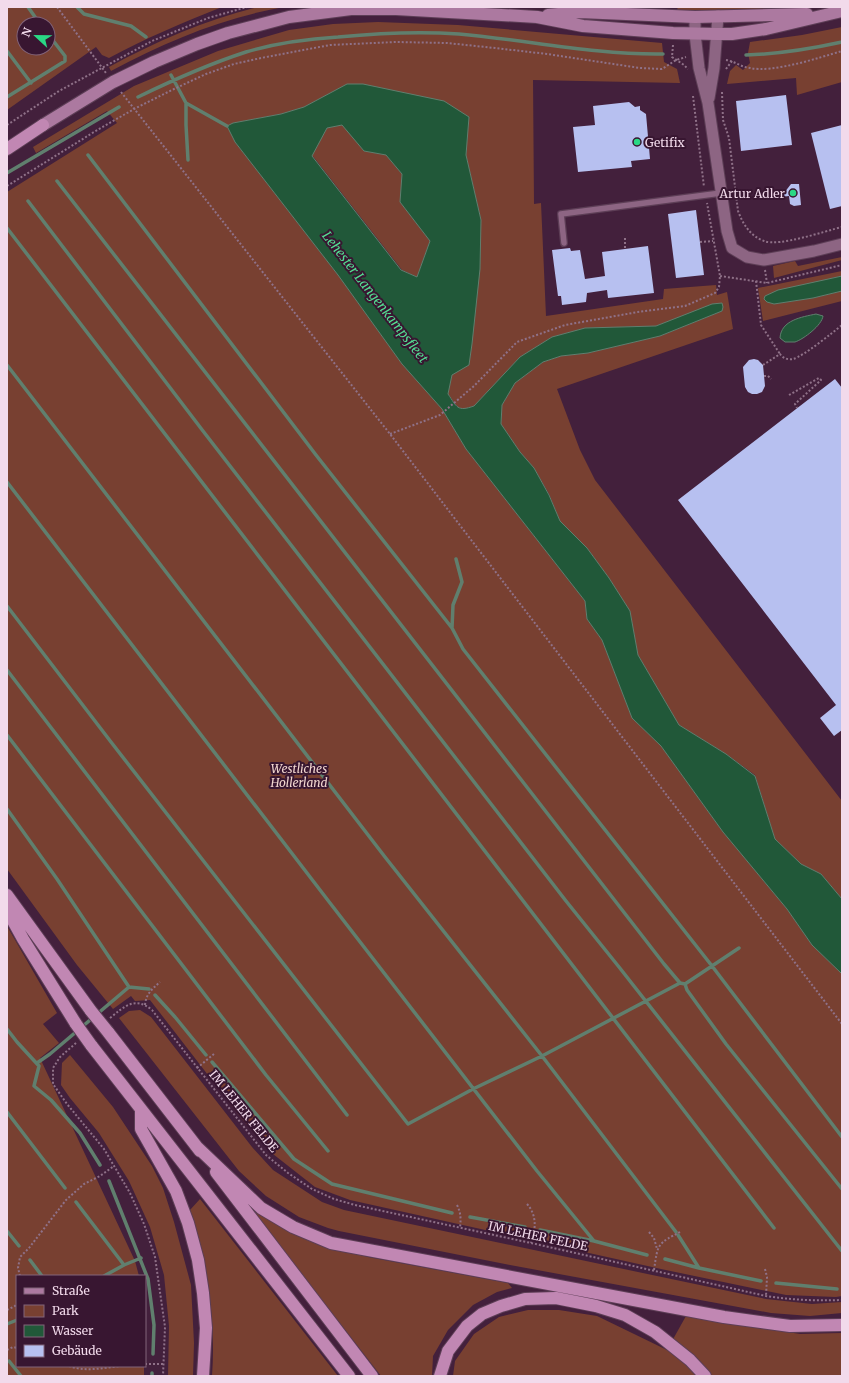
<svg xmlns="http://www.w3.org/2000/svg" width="849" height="1383" viewBox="0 0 849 1383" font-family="Merriweather,serif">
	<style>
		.green { fill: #784031; fill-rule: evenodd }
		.water { fill: #215839; stroke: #607f6e; fill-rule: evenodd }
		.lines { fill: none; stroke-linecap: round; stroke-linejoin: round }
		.stream { stroke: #607f6e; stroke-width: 3.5 }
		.building { fill: #b7c0f0 }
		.lane-casing { stroke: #5d3e56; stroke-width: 8 }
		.street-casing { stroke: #5d3e56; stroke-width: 13 }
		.primary-casing { stroke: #5d3e56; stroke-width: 14 }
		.highway-casing { stroke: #5d3e56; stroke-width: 14 }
		.path { stroke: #8f7188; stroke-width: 2; stroke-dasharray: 2 2; stroke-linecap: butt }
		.lane { stroke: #8d6583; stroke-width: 5.5 }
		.street { stroke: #8d6583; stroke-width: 11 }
		.primary { stroke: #ac79a0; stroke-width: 12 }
		.highway { stroke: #c187b3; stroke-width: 12 }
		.highway-bridge-casing { stroke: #5d3e56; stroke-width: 14; stroke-linecap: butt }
		.highway-bridge { stroke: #c187b3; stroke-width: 12 }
		.poi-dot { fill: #2ad885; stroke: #381631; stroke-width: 1.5 }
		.labels { text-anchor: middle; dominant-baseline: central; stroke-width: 4; stroke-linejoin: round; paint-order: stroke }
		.poi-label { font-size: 12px; fill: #f2daeb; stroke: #381631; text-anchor: start }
		.park-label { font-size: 12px; font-style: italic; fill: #f1d6cf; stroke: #381631 }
		.street-label { font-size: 12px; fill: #f2daeb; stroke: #381631 }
		.water-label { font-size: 13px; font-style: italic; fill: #54dd92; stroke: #381631 }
	</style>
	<rect width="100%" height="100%" fill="#43203c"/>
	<path class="green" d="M 7,7 L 222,7 C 184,22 146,38 109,58 L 102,55 L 96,47 L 7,110 ZM 24,24 L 48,24 L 48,48 L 24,48 Z
		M 258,7 L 284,7 C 222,18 167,41 111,71 L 109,67 C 157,41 205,20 258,7 Z
		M 678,7 L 780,7 L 736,11 L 677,10 Z
		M 378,22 L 458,25 L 662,43 L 664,62 L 677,69 L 680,83 L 533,80 L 534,204 L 541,203 L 546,316 L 663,299 L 664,289 L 716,285 L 717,295 L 727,292 L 733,329 L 557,389 L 580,450 L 595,480 L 842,801 L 842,899 L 821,874 L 801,864 L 775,839 L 755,775 L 726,754 L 679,725 L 638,655 L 630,611 L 609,578 L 587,548 L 560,521 L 549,494 L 534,468 L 520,452 L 501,424 L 502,405 L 515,383 L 543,362 L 561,356 L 588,353 L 660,336 L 722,311 L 676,319 L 656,326 L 585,328 L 552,337 L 520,357 L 474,406 C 457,412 458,407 448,394 L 481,220 L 466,155 L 469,117 L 348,84 L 304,107 L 281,114 L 233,123 L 235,142 L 338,275 L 402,364 L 442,409 L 466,449 L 585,601 L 587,619 L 602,640 L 632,718 L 661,746 L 723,832 L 787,909 L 812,945 L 842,974 L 842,1296 L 836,1297 L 786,1295 L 661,1269 L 350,1200 L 315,1187 L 273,1154 L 242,1119 L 150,1000 L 135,1001 L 131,996 L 113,1009 L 77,965 L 7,869 L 7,192 L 117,123 L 107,111 L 36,153 L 33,147 L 134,86 L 218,51 L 289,30 L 333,24 Z
		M 842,27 L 842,82 L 797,95 L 796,78 L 727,84 L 730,71 L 736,65 L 743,70 L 750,63 L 748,53 L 750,42 L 802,35 Z
		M 342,124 L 364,151 L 386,155 L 402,174 L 400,202 L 430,241 L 417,277 L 402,270 L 312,155 L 327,128 Z
		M 842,257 L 842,260 L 774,278 L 773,266 L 795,261 L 798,266 Z
		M 842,271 L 842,276 L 832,278 L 774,304 L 813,298 L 842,291 L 842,301 L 763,321 L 758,288 Z
		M 7,926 L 57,1013 L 43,1024 L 59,1043 L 40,1058 L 135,1261 L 139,1276 L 17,1276 L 17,1366 L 144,1366 L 144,1376 L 7,1376 Z
		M 140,1010 L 151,1017 L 252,1147 L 273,1170 L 322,1202 L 344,1210 L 766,1299 L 812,1304 L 842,1302 L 842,1313 L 810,1316 L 771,1313 L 510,1265 L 339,1231 L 328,1228 L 299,1217 L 266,1196 L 239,1171 L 119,1018 L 129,1011 Z
		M 70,1055 L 113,1107 L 152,1166 L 163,1188 L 174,1222 L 191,1285 L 194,1343 L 193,1376 L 168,1376 L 169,1326 L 164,1275 L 150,1227 L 129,1181 L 99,1133 L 70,1098 L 61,1085 L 62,1063 Z
		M 200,1199 L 338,1376 L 212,1376 C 215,1337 211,1296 203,1257 C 200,1241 194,1226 190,1210 Z
		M 248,1202 L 336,1248 L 368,1257 L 508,1283 L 512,1288 L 497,1292 L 473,1305 L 448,1330 L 433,1356 L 432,1376 L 381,1376 L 247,1204 Z
		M 528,1310 L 559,1310 L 597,1316 L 667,1350 L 686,1316 L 800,1334 L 842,1333 L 842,1376 L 453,1376 L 455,1361 L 474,1334 L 499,1317 Z"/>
	<path class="water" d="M 347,84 L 363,84 L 444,101 L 469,117 L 466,155 L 481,220 L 480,269 L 472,344 L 469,365 L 452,375 L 448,394 C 457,407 457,412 474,406 L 520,357 L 552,337 L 585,328 L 656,326 L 712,304 L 722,303 L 723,307 L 722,311 L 660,336 L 588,353 L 561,356 L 543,362 L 515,383 L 502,405 L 501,424 L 520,452 L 534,468 L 549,495 L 560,521 L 587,548 L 609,578 L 630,611 L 638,655 L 679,725 L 726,754 L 755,776 L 775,839 L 801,864 L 821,874 L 842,899 L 842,974 L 812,945 L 787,909 L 723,832 L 661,746 L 632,718 L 602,640 L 587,619 L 585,601 L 466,449 L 442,409 L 402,364 L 338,275 L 235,142 L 227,126 L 233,123 L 281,114 L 304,107 ZM 342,125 L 364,151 L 386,155 L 402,174 L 400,202 L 430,241 L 417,277 L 401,270 L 312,156 L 327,128 Z
		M 842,276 L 842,291 L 813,298 L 774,304 L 767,302 L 764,299 L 765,296 L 778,290 Z
		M 816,314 L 823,316 C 822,325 804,339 795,342 C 792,342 788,342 785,342 L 780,338 C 781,320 802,317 816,314 Z"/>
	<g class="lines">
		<path class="stream" d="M 28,7 L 40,24
			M 77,7 L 84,14 L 131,26 L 146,37
			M 7,51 L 31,83
			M 746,55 C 778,54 810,49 842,42
			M 171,75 L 186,103 L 227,126
			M 7,97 L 65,61 L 65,56 L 48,34
			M 138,97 C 173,80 209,64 246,52 C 276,43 307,39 338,37 C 379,33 418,31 459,34 C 527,40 594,55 663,54
			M 186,103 L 186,125 L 188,160
			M 88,155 L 316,455 L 452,628
			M 7,173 L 119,107
			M 57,181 L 664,964 L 680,983
			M 28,201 L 203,431 L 566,901 L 619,967 L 842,1251
			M 7,228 L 774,1228
			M 7,365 L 385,857 L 542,1056 L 676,1232
			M 7,482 L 330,903 L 537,1171 L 594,1241
			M 456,559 L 462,582 L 453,605 L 452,628 L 463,649 L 712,966 L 842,1137
			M 7,606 L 111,742 L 408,1124 L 473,1089 L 542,1056 L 680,983 L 685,984 L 739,948
			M 7,670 L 347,1115
			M 7,735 L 266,1075 L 328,1151
			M 7,809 L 57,879 L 129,987
			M 685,984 L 687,990 L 726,1044 L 842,1189
			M 155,995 L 175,1017 L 206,1055
			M 7,1029 L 17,1042 L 39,1066 L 34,1086 L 51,1100 L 80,1133 L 100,1165
			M 212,1062 L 294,1159 L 332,1184 L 452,1213
			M 37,1063 L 50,1054 L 129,987 L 149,989
			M 7,1112 L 65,1188
			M 109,1181 L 148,1279 L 154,1325 L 153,1354
			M 76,1202 L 124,1265
			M 470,1217 L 525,1227
			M 540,1230 L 594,1241 L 647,1255
			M 7,1231 L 19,1246
			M 678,1235 L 699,1268
			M 665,1259 L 699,1268 L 761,1281
			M 30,1260 L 42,1276
			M 104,1276 L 124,1265 L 141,1258
			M 776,1283 L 837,1289
			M 7,1324 L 17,1320
			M 9,1361 L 21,1376
			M 152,1376 L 152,1373"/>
	</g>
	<path class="building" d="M 786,95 L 792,145 L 741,151 L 736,101 Z
		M 629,102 L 635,107 L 640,106 L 640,110 L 646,114 L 650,159 L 631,161 L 632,167 L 578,172 L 573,127 L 595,125 L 593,106 Z
		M 842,125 L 842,206 L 830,209 L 811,133 Z
		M 791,184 L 799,184 L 801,205 L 794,206 L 790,204 L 789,196 L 781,197 Z
		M 696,210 L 704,275 L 676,278 L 668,214 Z
		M 648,246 L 654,293 L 608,298 L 607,290 L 587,293 L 586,302 L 562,305 L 561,296 L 558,296 L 552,250 L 570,248 L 571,251 L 580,250 L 585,279 L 605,276 L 602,252 Z
		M 754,359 L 758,360 L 763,365 L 765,386 L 762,392 L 757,394 L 752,394 L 748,392 L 745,387 L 743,367 L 749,360 Z
		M 835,379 L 842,388 L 842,730 L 834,736 L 820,718 L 836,705 L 678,500 Z"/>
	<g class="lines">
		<defs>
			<path id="lane" d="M 564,243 L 561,214 L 721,193"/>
			<path id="street" d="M 695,17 L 695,34 L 699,68 L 708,103 L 727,231 L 732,248 L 747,257 L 764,260 L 814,251 L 842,244
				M 709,98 L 714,68 L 718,16"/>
			<path id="primary" d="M 548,15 L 580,12 L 695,17 L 807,14
				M 43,125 L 113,82 L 154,62 L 197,44 L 228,33 L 289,17 L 351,9 L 396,9 L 537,17 L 583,26 L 673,33 L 717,34 L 732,34 L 766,29 L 842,11"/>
			<path id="highway" d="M 7,149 L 43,125
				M 7,895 L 91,1011
				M 7,910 L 23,939 L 76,1024
				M 108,1032 L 200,1151
				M 91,1045 L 349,1376
				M 141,1111 L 141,1129 L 176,1191 L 188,1223 L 198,1260 L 203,1293 L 206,1328 L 203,1376
				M 196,1146 L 261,1208 L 293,1227 L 331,1243 L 724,1317 L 790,1326 L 842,1325
				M 216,1172 L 372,1376
				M 440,1376 L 448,1351 L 467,1326 L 482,1314 L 501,1306 L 525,1299 L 556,1298 L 596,1306 L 625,1315 L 655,1332 L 690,1360 L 705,1376"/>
		</defs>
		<use href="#lane" class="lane-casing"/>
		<use href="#street" class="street-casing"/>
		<use href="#primary" class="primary-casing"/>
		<use href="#highway" class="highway-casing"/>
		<path class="path" d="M 57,7 L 106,73
			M 673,45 L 672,57 L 684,65 L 688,69
			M 726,60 C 734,61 741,67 750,68 C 773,73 818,58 842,51
			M 726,69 L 732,61
			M 121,92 L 390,434 L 842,1024
			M 722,92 L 723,120 L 729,138 L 738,211 C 743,224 750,236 764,241 C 779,247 825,231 842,227
			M 693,96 L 704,187
			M 7,125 L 59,91 L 152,41 L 208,18 L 247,7
			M 7,186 L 94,132 L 134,109 L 174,89 L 206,74 L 234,64 L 261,58 L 330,45 L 396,42 L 447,43 L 495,48 L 547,54 L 640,68 L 662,69 L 676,60 L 686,57
			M 625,238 L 625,249
			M 700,242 L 713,241
			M 765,270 L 767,283
			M 720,276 L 767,283 L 842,265
			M 756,281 L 761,325 L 780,354
			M 763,365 L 780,354 C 783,358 787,360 793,359 C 804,356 832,333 842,325
			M 764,376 L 768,376 L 771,379
			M 789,395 L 819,378 L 821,380 L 795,404 L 797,408
			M 390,434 L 440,415 L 474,386 L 517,342 L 565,325 L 638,312 L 685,306 L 715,293 L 719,287 L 720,276 L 707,203
			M 145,1005 C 146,994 152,989 160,982
			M 110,1018 C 125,1006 135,996 152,1010 L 266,1155 L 288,1173 L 312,1189 L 334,1199 L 355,1205 L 531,1243 L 766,1296 C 791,1300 816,1301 842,1300
			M 76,1043 L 60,1057 L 53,1068 L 53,1084 L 67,1104 L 104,1149 L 130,1193 L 144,1224 L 155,1257 L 165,1327 L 163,1376
			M 197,1068 L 214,1054
			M 527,1204 C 537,1215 536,1229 531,1243
			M 457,1205 C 461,1213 461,1219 460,1228
			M 649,1232 L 654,1238 L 657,1249
			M 765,1269 L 767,1277 L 766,1296
			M 654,1270 C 658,1243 657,1244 682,1231
			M 20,1276 L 18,1268 L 20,1257 L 29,1248 L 66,1200 L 84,1184 L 100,1176 L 114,1166
			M 7,1310 L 15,1306 L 17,1303
			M 7,1350 L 13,1347 L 17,1348
			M 145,1364 L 164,1364
			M 69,1366 C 85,1372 103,1368 120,1366"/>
		<use href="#lane" class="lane"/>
		<use href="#street" class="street"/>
		<use href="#primary" class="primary"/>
		<use href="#highway" class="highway"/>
		<defs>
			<path id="highway-bridge" d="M 91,1011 L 108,1032
				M 76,1024 L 91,1045"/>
		</defs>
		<use href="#highway-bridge" class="highway-bridge-casing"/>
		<use href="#highway-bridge" class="highway-bridge"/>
	</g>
	<g class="poi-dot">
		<circle cx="637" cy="142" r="4"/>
		<circle cx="793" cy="193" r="4"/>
	</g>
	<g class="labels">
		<g class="poi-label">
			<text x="645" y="142">Getifix</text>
			<text x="785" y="193" text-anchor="end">Artur Adler</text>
		</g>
		<g class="park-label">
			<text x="299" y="768">Westliches<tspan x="299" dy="14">Hollerland</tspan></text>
		</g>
		<g class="street-label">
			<text transform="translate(244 1111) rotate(51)">IM LEHER FELDE</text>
			<text transform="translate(538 1236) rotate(12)">IM LEHER FELDE</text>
		</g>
		<g class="water-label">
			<text transform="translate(375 297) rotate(52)">Lehester Langenkampsfleet</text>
		</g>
	</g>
	<rect width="849" height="1383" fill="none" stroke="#f2daeb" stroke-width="16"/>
	<rect x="16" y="1275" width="130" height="92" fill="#381631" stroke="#82647b"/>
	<rect x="24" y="1288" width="20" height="6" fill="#ac79a0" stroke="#82647b"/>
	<text x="52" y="1295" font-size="12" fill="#f2daeb">Straße</text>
	<rect x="24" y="1305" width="20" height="12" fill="#784031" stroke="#82647b"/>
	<text x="52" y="1315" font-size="12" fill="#f2daeb">Park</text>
	<rect x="24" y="1325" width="20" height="12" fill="#215839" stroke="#82647b"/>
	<text x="52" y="1335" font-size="12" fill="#f2daeb">Wasser</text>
	<rect x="24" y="1345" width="20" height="12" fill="#b7c0f0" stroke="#82647b"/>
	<text x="52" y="1355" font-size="12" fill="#f2daeb">Gebäude</text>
	<g transform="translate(36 36) rotate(292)"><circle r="19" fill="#381631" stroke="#82647b"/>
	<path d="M0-3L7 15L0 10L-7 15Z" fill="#2ad885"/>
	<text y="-6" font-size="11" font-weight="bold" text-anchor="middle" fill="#f2daeb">N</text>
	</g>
</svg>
